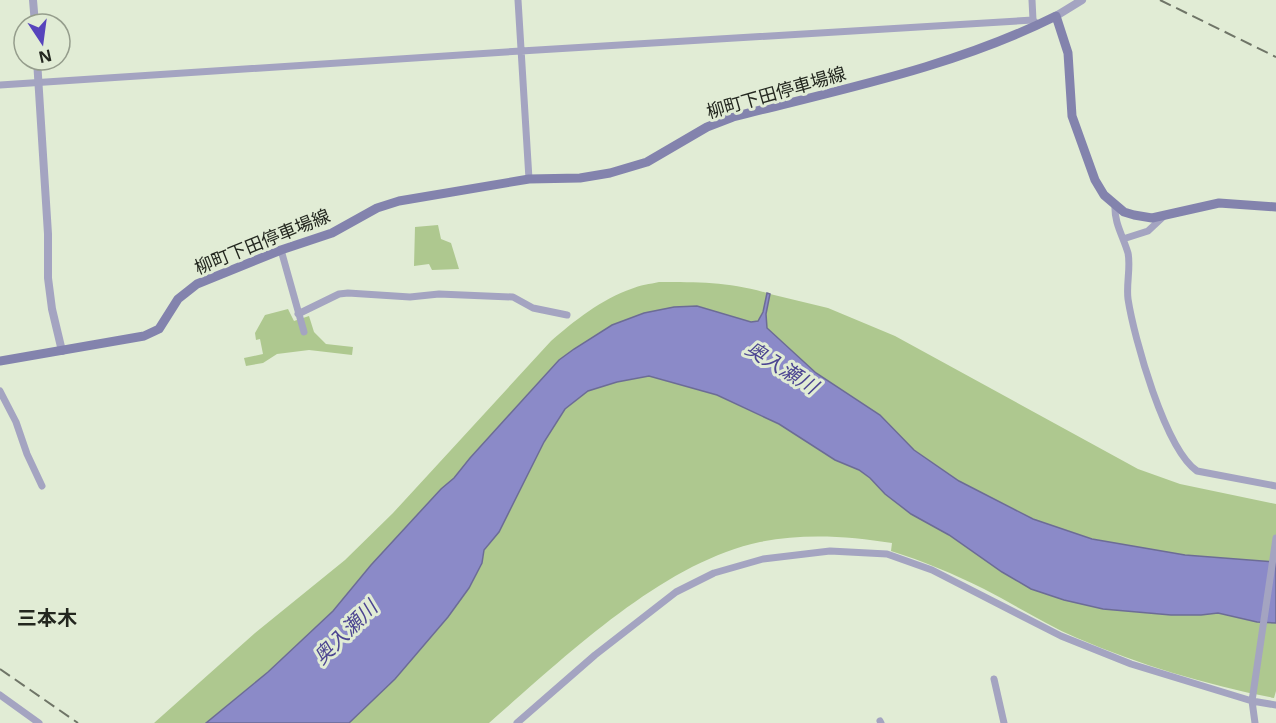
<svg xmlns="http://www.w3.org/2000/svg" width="1276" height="723" viewBox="0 0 1276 723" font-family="'Noto Sans','Noto Sans JP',sans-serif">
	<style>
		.green { fill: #aec88f }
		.water { fill: #8b8ac8; stroke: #6c6c95; stroke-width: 1.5 }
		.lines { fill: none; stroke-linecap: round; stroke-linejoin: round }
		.minor { stroke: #a4a4c1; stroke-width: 7 }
		.tertiary { stroke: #a4a4c1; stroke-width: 8 }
		.secondary { stroke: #8383ad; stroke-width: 9 }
		.rail { stroke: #6f7567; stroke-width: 2; stroke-dasharray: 12 6; stroke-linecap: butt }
		.labels { text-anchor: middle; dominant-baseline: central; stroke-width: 6; stroke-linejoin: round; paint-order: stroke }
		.street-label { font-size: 18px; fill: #23271f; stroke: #e1ecd5 }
		.water-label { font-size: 20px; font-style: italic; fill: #4c4591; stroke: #e1ecd5 }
		.neighbourhood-label { font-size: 20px; font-weight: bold; fill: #23271f; stroke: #e1ecd5 }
	</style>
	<rect width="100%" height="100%" fill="#e1ecd5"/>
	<path class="green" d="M 438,225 L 441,239 L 451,243 L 459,269 L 432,270 L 429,264 L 414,266 L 415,227 Z
		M 659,282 C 699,282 729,282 767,293 L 763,312 L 758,321 L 751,322 L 697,306 L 612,325 L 559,360 L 470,458 L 454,478 L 441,489 L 371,565 L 333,611 L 268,672 L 206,723 L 154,723 L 255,633 L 345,560 L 393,513 L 551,341 C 574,321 602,299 631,289 C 640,285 650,284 659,282 Z
		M 770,294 L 828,308 L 895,336 L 1138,469 L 1180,484 L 1276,504 L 1276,562 L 1185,555 L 1092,539 L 1033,519 L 959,481 L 914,450 L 880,415 L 816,373 L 767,329 L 766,314 Z
		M 288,309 L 294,321 L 309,316 L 314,332 L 326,344 L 353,347 L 352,355 L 309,350 L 277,354 L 263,363 L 246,366 L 244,358 L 263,354 L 260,339 L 256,340 L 255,333 L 265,315 Z
		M 649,376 L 717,395 L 779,424 L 835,460 L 859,470 L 870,478 L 885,494 L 949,535 L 1002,572 L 1103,609 L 1171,615 L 1201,615 L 1218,613 L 1257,622 L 1276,623 L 1276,691 L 1274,698 C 1207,685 1140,665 1077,638 C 1045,624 1015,605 984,589 C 954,574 923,561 891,551 L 892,543 C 849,536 803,533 760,542 C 661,563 564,658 489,723 L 349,723 L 395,679 L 448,617 L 469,588 L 482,564 L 484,550 L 499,532 L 544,442 L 565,409 L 588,391 L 617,382 Z"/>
	<path class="water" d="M 767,293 L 770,294 L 766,314 L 767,328 L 816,373 L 880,415 L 914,450 L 959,481 L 1033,519 L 1092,539 L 1185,555 L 1276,562 L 1276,623 L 1257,622 L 1218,613 L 1201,615 L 1171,615 L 1103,609 L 1064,600 L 1031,589 L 1002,572 L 949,535 L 911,514 L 885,494 L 870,478 L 859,470 L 835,460 L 779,424 L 717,395 L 649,376 L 617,382 L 588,391 L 565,409 L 544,442 L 499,532 L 484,550 L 482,563 L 469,588 L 448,617 L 395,679 L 349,723 L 206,723 L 268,672 L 333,611 L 371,565 L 441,489 L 454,478 L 470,458 L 559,360 L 574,349 L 612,325 L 644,313 L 674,307 L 697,306 L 751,322 L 758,321 L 763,312 Z"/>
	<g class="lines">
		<path class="minor" d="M 518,0 L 529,179
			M 1032,0 L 1033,20
			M 0,85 L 521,51 L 1033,20 L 1038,25
			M 1115,205 C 1114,223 1123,236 1128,253 C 1131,267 1126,284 1128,299 C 1134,338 1165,449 1197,471 L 1276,486
			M 1123,239 L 1148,231 L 1164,216
			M 281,250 L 304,332
			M 298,314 L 339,294 L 348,293 L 410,297 L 439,294 L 513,297 L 533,308 L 567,315
			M 0,391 L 16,422 L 27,454 L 42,486
			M 994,679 L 1004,723
			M 0,695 L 39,723
			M 880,721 L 881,723
			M 517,723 L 595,655 L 676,592 L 714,573 L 763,559 L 830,551 L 887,554 L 932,570 L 1061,636 L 1131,664 L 1252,701 L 1276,705
			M 1255,723 L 1252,701 L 1276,538"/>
		<path class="tertiary" d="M 33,0 L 35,24
			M 1056,16 L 1082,0
			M 37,60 L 48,234 L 48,278 L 52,309 L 62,351"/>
		<path class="secondary" d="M 0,361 L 144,336 L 159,329 L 178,299 L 197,284 L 281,250 L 332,233 L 377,208 L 399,201 L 529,179 L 580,178 L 610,173 L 647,162 L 707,127 L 733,117 C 842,89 954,67 1056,16 L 1068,53 L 1072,116 L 1095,180 L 1104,195 L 1111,201 L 1124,212 L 1134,215 L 1152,218 L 1219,203 L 1276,207"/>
		<path class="rail" d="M 1160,0 L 1276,57
			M 0,669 L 78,723"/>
	</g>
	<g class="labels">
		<g class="street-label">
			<text transform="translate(776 92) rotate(-16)">柳町下田停車場線</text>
			<text transform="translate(262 241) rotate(-22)">柳町下田停車場線</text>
		</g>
		<g class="water-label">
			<text transform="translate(782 367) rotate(32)">奥入瀬川</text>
			<text transform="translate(345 632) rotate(-45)">奥入瀬川</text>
		</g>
		<g class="neighbourhood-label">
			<text x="47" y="617">三本木</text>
		</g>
	</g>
	<g transform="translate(42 42) rotate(167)"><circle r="28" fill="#e1ecd5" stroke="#959d8c" stroke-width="1.5"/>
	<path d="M0-4.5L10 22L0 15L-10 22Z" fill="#5744bc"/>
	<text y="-9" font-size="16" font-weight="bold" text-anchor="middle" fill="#23271f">N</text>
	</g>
</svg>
